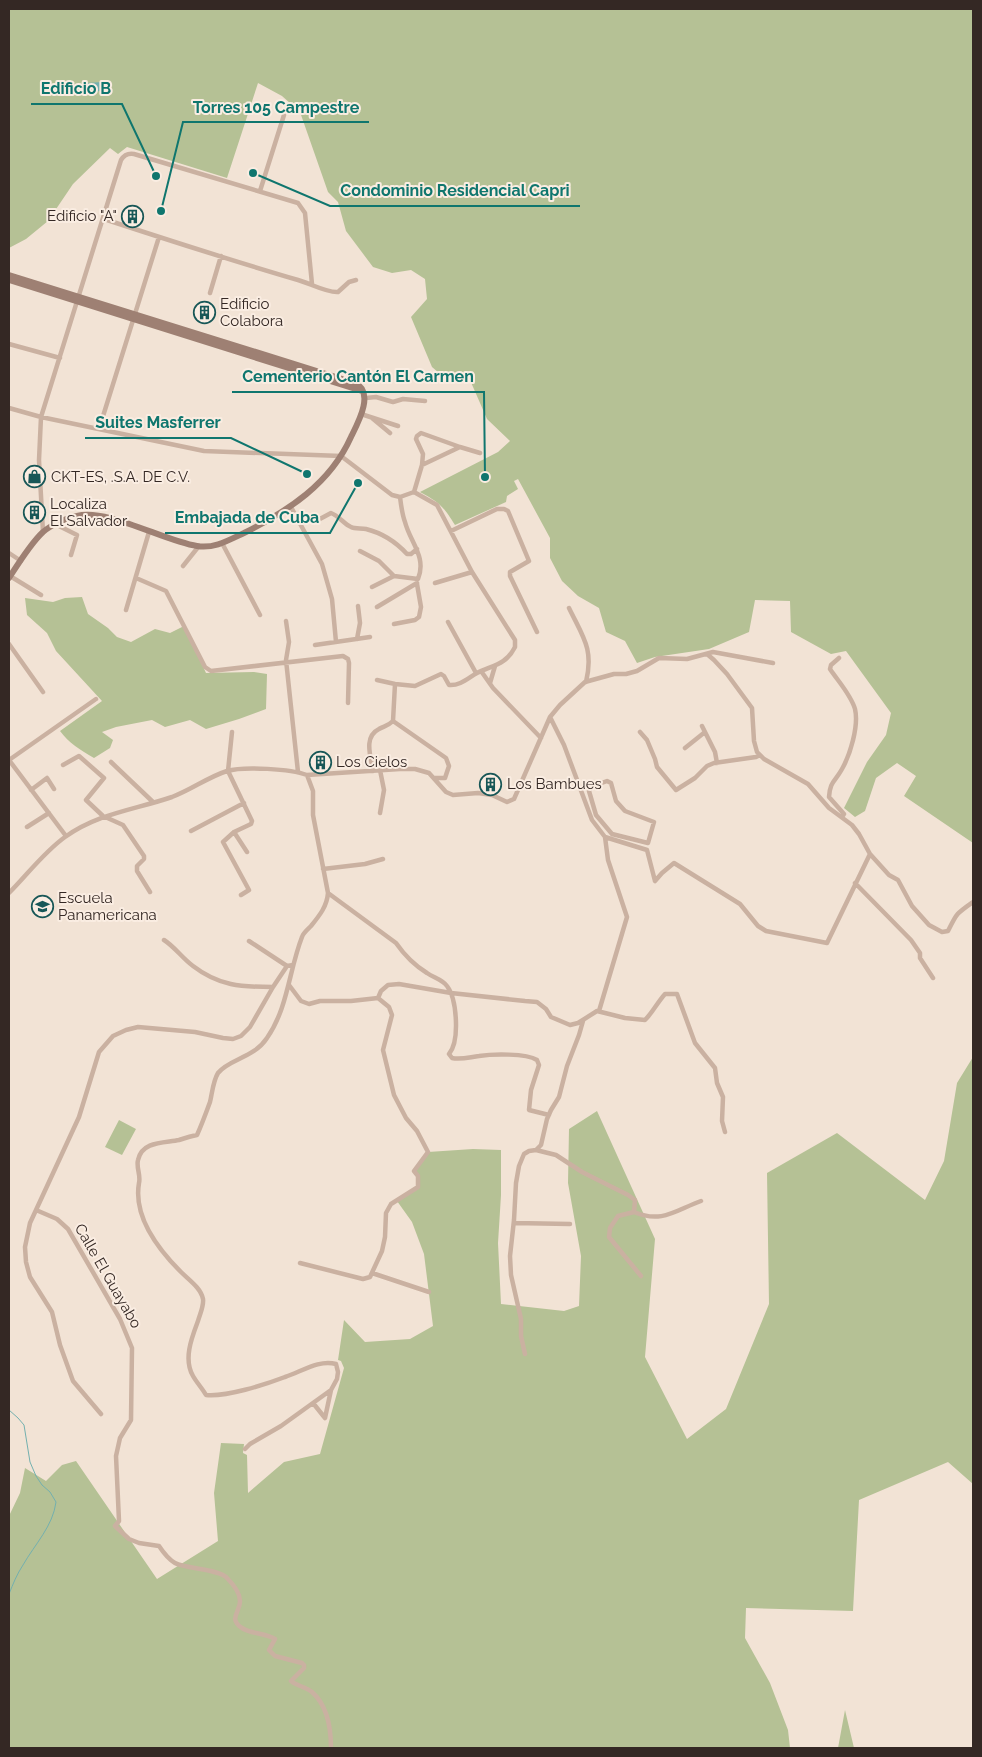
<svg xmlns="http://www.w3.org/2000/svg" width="982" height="1757" viewBox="0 0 982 1757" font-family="Raleway,sans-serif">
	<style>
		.green { fill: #b5c195 }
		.water { fill: #73b0af }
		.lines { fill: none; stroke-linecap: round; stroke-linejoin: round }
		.stream { stroke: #73b0af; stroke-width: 1 }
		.street { stroke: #cab1a1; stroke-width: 4.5 }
		.secondary { stroke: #9e8073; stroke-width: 6 }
		.labels { text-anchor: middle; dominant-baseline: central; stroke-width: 4; stroke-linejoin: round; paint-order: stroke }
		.poi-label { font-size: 15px; fill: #342824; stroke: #faede2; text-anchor: start }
		.street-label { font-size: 15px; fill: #342824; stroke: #faede2 }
		.leader { fill: none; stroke: #0f766e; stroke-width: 2 }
		.callout-dot { fill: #0f766e; stroke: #faede2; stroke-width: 2 }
		.callout-label { font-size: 16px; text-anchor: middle; font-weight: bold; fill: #0f766e; stroke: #faede2; stroke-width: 4; stroke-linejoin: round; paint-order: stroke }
	</style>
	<rect width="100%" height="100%" fill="#f2e3d5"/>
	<path class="green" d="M 9,9 L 973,9 L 973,843 L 904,796 L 916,776 L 897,763 L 876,778 L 865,811 L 855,817 L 844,808 L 867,762 L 886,735 L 891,713 L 846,651 L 831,654 L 791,632 L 790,601 L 755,600 L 749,632 L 709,649 L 655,657 L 637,663 L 625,641 L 606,632 L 599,608 L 578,596 L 562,581 L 550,558 L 550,538 L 518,479 L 514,481 L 518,489 L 507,496 L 506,502 L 455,525 C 443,506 440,503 420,492 L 498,452 L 510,441 L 487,419 L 470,380 L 459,372 L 446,379 L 432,367 L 411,317 L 427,299 L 425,279 L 411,270 L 392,273 L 373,267 L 346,231 L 338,202 L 328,192 L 300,112 L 282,96 L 258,83 L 227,178 L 127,147 L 118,154 L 110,148 L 73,184 L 48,221 L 26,239 L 9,248 Z
		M 82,597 L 88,614 L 108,628 L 117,637 L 131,642 L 155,629 L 170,633 L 184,626 L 206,673 L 254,672 L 267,674 L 266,709 L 239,719 L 206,729 L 190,720 L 165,727 L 152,720 L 116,727 L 102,732 L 113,740 L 110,748 L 94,758 C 80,750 69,743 60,731 L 102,701 L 56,651 L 47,633 L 27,615 L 25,598 L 53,602 L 65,598 Z
		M 973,1057 L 973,1484 L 948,1462 L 859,1500 L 853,1611 L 746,1608 L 745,1638 L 770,1683 L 788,1730 L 790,1748 L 9,1748 L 9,1516 L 20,1493 L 25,1468 L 46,1481 L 62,1465 L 76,1461 L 157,1579 L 218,1541 L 214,1493 L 221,1443 L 244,1444 L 243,1453 L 247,1455 L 248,1493 L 284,1462 L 320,1454 L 344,1368 L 341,1361 L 338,1360 L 344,1320 L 365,1342 L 410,1339 L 433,1326 L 424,1254 L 412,1222 L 397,1201 L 418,1187 L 418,1176 L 414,1171 L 428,1152 L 473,1149 L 501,1150 L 501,1195 L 498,1243 L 501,1304 L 564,1311 L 579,1306 L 581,1256 L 568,1183 L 569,1129 L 597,1111 L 655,1239 L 645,1357 L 687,1439 L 726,1409 L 769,1304 L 767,1173 L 837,1133 L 925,1200 L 944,1161 L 957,1083 Z
		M 119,1120 L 136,1129 L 122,1155 L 105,1147 Z
		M 845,1710 L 854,1748 L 838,1748 Z"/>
	<path class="water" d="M 103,82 L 105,90 L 88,93 L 86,83 Z"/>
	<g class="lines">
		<path class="stream" d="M 9,1410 L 18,1418 L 24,1425 L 30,1462 L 36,1476 L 42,1485 L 50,1492 L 56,1502 C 53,1526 35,1544 23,1565 C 17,1574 13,1584 9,1594"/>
		<path class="street" d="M 260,191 L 284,115
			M 104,219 C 168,240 233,261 298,280 C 309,283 327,293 338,292 L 349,282 L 356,280
			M 210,293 L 221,256
			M 9,344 L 60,358
			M 366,398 L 376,397 L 393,402 L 403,399 L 425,401
			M 9,408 L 41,417 L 204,451 L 341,456 L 392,495 L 400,497 L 414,492 L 437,505 L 472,572 L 515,640 L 515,647 C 506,665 493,665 477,673 C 468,678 460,686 449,685 L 444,676 L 441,674 L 415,686 L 395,684 L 377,680
			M 361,414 L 398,426
			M 372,418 L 390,433
			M 99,429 L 159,237
			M 460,447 L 480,453
			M 414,492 L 422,465 L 423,454 L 416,439 L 417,436 L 421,433 L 460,447 L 422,465
			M 291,507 L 322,564 L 332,599 L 336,642
			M 318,520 L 331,513 C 339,516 344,524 351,527 C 355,529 361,528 366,529 C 382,533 396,542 407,554 L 411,554 L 417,549
			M 57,525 L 77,535 L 71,555
			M 451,531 L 497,509 L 504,509 L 508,511 L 529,561 L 510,572 L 510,576 L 537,632
			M 43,532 L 39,460 L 41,417 L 121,160 C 124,155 128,153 134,154 L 298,203 L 305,213 L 312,284
			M 222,543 L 260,615
			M 360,551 L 379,561 L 394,576
			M 9,553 L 21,561
			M 183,566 L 199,546
			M 10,576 L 41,595
			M 136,578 L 166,591 L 205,667 L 211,671 L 343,656 L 348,659 L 349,663 L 348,703
			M 435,583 L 472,572
			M 372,587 L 394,576 L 418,579 C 427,557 410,542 405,522 C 402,514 401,505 400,497
			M 377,607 L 417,583
			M 569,608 C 583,637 594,649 586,682
			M 126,610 L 149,532
			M 286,621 L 289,642 L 286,660 L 298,772
			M 448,622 L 476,673
			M 394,624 L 415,620 L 419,617 L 421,607 L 417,584
			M 357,639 L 360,623 L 358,606
			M 9,644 L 43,692
			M 315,645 L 370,637
			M 707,654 L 714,660 L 727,674 L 752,708 L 754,741 L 757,752 L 764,759 L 808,784 L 829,808 L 852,825 L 859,834 L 870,854 L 889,875 L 898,880 L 912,906 L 929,925 L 942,932 L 948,931 C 957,913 956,914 973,902
			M 839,658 L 831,665 L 830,669 C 838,681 851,695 855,709 C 859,726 850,755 842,769 C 835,782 830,781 829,797 L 844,814 L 842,817
			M 481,671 L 493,688 L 541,738
			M 490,683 L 495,666
			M 550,717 L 564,745 L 592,820 L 605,837 L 647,850 L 655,881
			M 393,721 L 446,758 L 449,766 L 445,778 L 435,778
			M 393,721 L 395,684
			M 702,726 L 715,752 L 717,763
			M 232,732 L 228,771 L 252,821 L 251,824 L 234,832 L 223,842 L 249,890 L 241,895
			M 640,732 L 647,740 L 655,759 L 657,767 L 676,790 L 695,778 L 707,766 L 714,763 L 756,757 L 760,755
			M 685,748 L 705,732
			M 9,760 L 96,699
			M 9,760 L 66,836
			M 111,762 L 153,802
			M 63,765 L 79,756 L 104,778 L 86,800 L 103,816 L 123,825 L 144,856 L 144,859 L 137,866 L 137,871 L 150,892
			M 373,771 C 371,757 363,737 379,729 C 384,726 388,726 393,721
			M 607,781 L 611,783 L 616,801 L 625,811 L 654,822 L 648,843 L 612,834 L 596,815 L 589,791 L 591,787 Z
			M 31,790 L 47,778 L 54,789
			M 380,813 L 384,790 L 380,770
			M 27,827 L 49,813
			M 191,831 L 244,803
			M 234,832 L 247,852
			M 323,869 L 365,864 L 383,859
			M 655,881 L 662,873 L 674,863 L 740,904 L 758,926 L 766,931 L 827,943 L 870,854
			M 855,883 L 911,940 L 920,953 L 920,958 L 933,978
			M 9,893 C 27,875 44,852 65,837 C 99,813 134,810 172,797 C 191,790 208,777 227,771 C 244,766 291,769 307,775 L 400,769 L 415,769 L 429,773 L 446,792 L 453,795 L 478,793 L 492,795 L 507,802 L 514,799 L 550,717 L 560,705 L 585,682 L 614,674 L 626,674 L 637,671 L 659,658 L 687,659 L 713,652 L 773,663
			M 328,893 L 396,943 C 405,956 414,965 427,973 C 434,978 442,979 447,986 C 457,999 460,1041 449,1054 L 452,1058 C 461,1060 470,1057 479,1056 C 492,1054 526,1053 537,1060 L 539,1065 L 531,1090 L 529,1110 L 549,1115
			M 164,940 C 175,947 182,958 193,966 C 219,986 241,987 273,987
			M 249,941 L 287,966
			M 289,985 L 301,1001 L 309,1004 L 320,1001 L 351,1001 L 378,998 L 381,991 L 388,985 L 399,984 L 451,993 L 525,1001 L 537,1002 L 546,1009 L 551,1017 L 570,1025 L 578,1023 L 597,1011 L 625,1018 L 645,1020 C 653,1012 657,1003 665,994 L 677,994 L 695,1043 L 715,1068 L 717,1083 L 723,1097 L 722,1121 L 725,1132
			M 599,1011 L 627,917 L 608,860 L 605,837
			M 536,1150 L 556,1155 L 582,1172 L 628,1195 L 635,1200 L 634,1212 C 662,1224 676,1210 701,1201
			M 36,1210 L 57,1219 L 68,1229 L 120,1319 L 132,1348 L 131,1420 L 120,1438 L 116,1456 L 119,1521 L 115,1526 L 129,1539 L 139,1543 L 159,1546 C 163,1552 168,1559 175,1563 C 186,1569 220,1569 227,1578 C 232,1583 240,1592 240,1601 C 240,1612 228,1619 242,1628 C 251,1634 265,1633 275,1639 L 269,1650 L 275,1656 L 302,1663 L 304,1665 L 304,1668 L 291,1681 C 297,1686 306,1687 312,1692 C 328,1706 331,1729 331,1748
			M 634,1212 L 618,1216 L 610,1228 L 609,1237 L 641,1276
			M 514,1223 L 570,1224
			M 300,1263 L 363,1279 L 370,1277 L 382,1251 L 385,1237 L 386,1213 L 391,1204 L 418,1187 L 418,1176 L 414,1171 L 428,1152 L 417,1131 L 406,1118 L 394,1095 L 383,1050 L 392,1015 L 389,1007 L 378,998
			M 372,1273 L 429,1292
			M 525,1354 L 521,1336 L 521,1319 L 511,1275 L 510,1256 L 514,1220 L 516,1183 L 519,1166 L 524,1154 L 529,1151 L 536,1150 L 541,1145 L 547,1119 L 551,1110 L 559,1097 L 567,1066 L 579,1035 L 583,1021
			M 313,1403 L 325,1418
			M 101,1414 L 73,1381 L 60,1345 L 52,1312 L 30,1277 L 26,1262 L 25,1247 L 30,1223 L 79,1117 L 99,1052 L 113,1036 L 126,1030 L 138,1027 L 195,1032 L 223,1038 L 233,1039 L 241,1036 L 250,1027 L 273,987 L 287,966 L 293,965
			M 325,1418 L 331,1390
			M 245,1449 L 250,1444 L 281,1426 L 331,1390 L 337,1379 L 338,1372 L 336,1364 C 319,1359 301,1372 285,1377 C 264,1385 226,1397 206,1395 C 202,1388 197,1383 193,1376 C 183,1359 192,1337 198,1321 C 200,1314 204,1306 203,1299 C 201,1288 189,1280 181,1272 C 158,1249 133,1217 139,1183 C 141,1175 136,1168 138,1160 C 142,1141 164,1143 179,1140 C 185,1138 191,1136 197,1135 C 202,1124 206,1113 210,1102 C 212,1094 213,1081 218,1073 C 229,1059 254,1058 267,1038 C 288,1008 289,970 302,937 C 303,933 308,929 311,926 C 320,915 327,906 328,893 L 313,815 L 313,791 L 307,775"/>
		<path class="secondary" d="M 9,275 L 355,383 C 375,392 358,423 351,437 C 330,484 288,511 244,533 C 229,540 214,549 197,546 C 164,541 107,508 77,516 C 66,518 51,525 43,532 C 31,543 18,564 9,578
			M 9,280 L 362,391"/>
	</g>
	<defs>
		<symbol id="building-ring" viewBox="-11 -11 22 22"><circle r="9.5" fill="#faede2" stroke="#185757" stroke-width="1.5"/><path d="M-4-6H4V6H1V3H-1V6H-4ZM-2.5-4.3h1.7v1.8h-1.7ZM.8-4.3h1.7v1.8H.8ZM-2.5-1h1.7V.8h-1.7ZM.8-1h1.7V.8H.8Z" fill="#185757"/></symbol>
		<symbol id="shop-ring" viewBox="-11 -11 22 22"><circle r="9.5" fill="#faede2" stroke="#185757" stroke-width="1.5"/><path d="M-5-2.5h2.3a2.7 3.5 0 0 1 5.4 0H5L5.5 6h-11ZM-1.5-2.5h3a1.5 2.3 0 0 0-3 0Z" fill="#185757"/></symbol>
		<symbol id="school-ring" viewBox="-11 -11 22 22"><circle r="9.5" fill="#faede2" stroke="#185757" stroke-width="1.5"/><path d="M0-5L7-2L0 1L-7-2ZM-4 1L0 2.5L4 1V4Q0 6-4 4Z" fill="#185757"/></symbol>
	</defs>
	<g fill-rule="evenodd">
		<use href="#building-ring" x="120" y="204" width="25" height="25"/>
		<use href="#building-ring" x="192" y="300" width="25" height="25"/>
		<use href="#shop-ring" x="22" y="464" width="25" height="25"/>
		<use href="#building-ring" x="22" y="500" width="25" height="25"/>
		<use href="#building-ring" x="308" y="750" width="25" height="25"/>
		<use href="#building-ring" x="478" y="772" width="25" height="25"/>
		<use href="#school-ring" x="30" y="894" width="25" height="25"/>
	</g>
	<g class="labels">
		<g class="poi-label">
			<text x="117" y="216" text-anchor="end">Edificio "A"</text>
			<text x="220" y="304">Edificio<tspan x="220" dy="17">Colabora</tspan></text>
			<text x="51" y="477">CKT-ES, .S.A. DE C.V.</text>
			<text x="50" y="504">Localiza<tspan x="50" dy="17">El Salvador</tspan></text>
			<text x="336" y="762">Los Cielos</text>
			<text x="507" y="784">Los Bambues</text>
			<text x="58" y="898">Escuela<tspan x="58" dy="17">Panamericana</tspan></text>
		</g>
		<g class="street-label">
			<text transform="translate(108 1276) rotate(60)">Calle El Guayabo</text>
		</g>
	</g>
	<path class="leader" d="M156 176L122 104H31M161 211L183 122H369M253 173L330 206H580M485 477L484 392H232M307 474L231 438H85M358 483L330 533H165"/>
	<g class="callout-dot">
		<circle cx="156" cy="176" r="5"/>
		<circle cx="161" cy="211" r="5"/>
		<circle cx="253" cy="173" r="5"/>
		<circle cx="485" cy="477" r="5"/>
		<circle cx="307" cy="474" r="5"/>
		<circle cx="358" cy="483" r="5"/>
	</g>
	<g class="callout-label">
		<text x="76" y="94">Edificio B</text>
		<text x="276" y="113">Torres 105 Campestre</text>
		<text x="455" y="196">Condominio Residencial Capri</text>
		<text x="358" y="382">Cementerio Cantón El Carmen</text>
		<text x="158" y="428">Suites Masferrer</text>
		<text x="247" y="523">Embajada de Cuba</text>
	</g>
	<rect width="982" height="1757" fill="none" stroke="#342824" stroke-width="20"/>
</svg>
